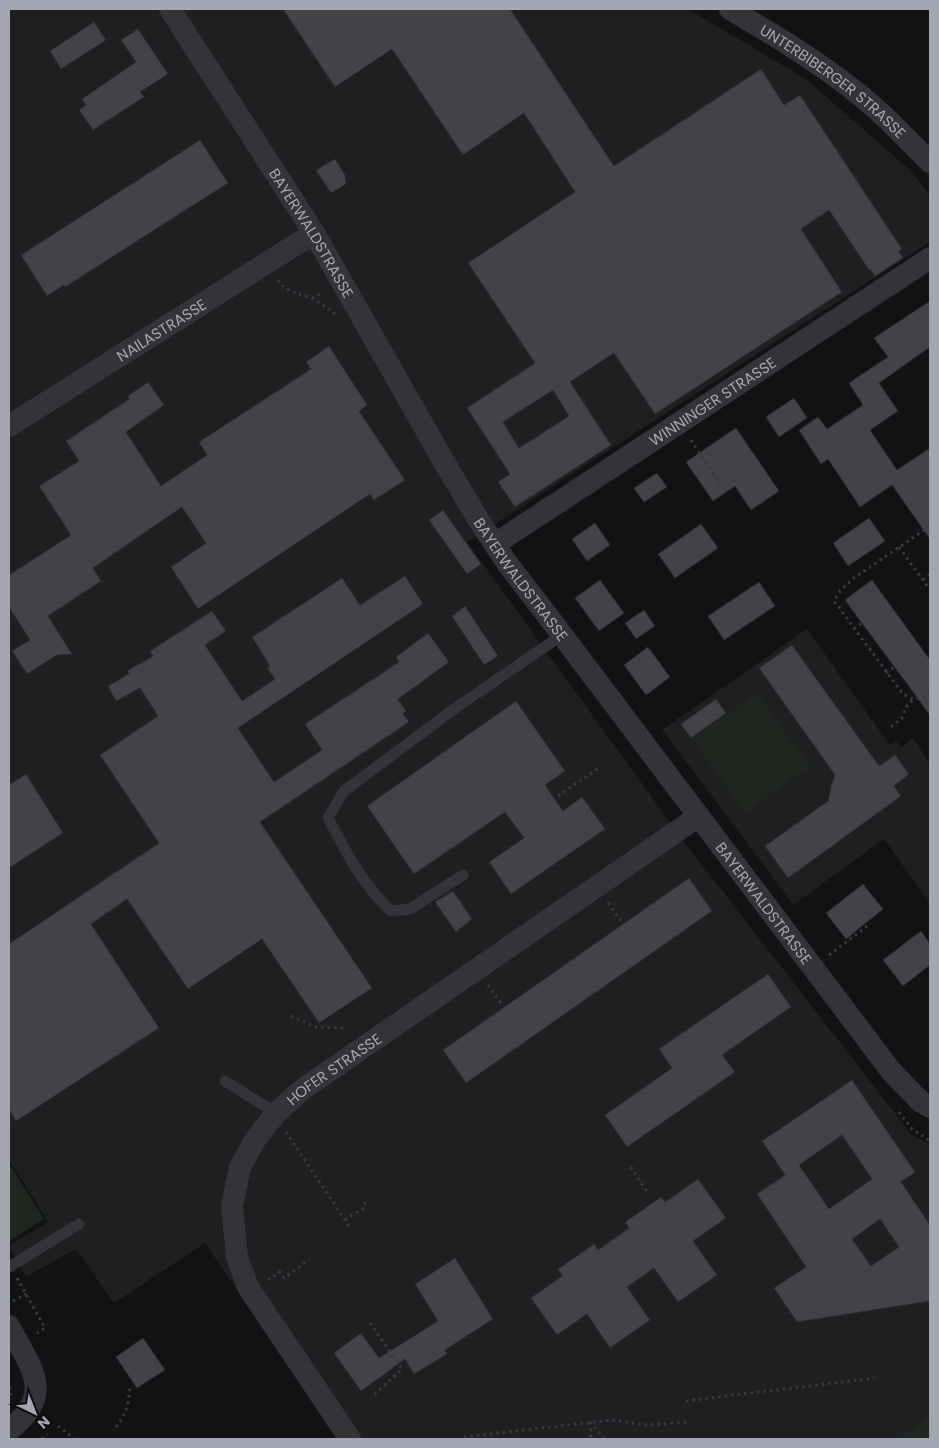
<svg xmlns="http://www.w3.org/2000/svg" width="939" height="1448" viewBox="0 0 939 1448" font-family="Poppins,sans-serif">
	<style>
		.built { fill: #1f1e21 }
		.green { fill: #1f2620 }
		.building { fill: #424247; stroke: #2d2c30; fill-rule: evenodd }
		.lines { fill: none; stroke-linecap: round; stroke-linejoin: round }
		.path { stroke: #393a3f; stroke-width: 3; stroke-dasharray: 2.5 4; stroke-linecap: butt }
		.lane { stroke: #333338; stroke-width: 11 }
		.street { stroke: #333338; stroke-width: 22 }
		.labels { text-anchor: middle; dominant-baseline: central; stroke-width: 4.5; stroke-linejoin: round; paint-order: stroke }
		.street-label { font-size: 15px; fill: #a4a7b3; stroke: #0d0d0f }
	</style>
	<rect width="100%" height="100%" fill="#121214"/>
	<path class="built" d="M 9,9 L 688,9 L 807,80 L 910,170 L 930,195 L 930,242 L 467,542 L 685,843 L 912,1135 L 930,1144 L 930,1415 L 898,1439 L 338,1439 L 205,1243 L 114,1303 L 76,1249 L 26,1277 L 9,1246 L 48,1222 L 9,1160 Z
		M 807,629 L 890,745 L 896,741 L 901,747 L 913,738 L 930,763 L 930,904 L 884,839 L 793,905 L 662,730 Z"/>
	<path class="green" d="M 757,693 L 810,766 L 745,813 L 692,739 Z
		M 9,1163 L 44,1219 L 9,1241 Z
		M 930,1415 L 930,1439 L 898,1439 L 899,1438 Z"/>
	<path class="building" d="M 283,9 L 510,9 L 614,166 L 761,69 L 784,105 L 800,95 L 902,249 L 899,251 L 903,258 L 875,276 L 870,269 L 869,270 L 829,210 L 801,229 L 842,292 L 655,414 L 614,353 L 570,382 L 611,445 L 515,507 L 498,482 L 510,474 L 467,408 L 535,363 L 468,263 L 575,192 L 524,113 L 463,155 L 392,49 L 335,87 ZM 553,390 L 569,416 L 519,448 L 503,422 Z
		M 94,22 L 106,40 L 61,69 L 50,51 Z
		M 138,29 L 168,74 L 140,92 L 144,97 L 93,130 L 79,110 L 86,105 L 82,99 L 136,62 L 121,40 Z
		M 200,140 L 228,183 L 65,287 L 64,285 L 47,296 L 21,255 Z
		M 335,159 L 345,175 L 346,184 L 331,193 L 316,170 Z
		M 930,301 L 930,347 L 879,383 L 898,411 L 870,430 L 897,470 L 930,448 L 930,539 L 892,485 L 860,507 L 828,459 L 821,464 L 799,430 L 818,417 L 827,429 L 863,405 L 849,383 L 888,357 L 874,338 Z
		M 329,346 L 367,405 L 359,411 L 405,480 L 374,500 L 370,494 L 198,609 L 171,567 L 206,543 L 182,507 L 93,568 L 101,581 L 48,616 L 72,654 L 57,655 L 27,674 L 12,651 L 30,640 L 9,607 L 9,575 L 71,535 L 39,486 L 79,461 L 66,441 L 129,399 L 128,396 L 148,382 L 164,405 L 126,432 L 161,486 L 207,455 L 199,442 L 311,369 L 306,362 Z
		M 794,398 L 807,418 L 779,437 L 766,417 Z
		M 736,428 L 779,491 L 751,510 L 735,486 L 713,501 L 686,462 Z
		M 657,473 L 667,487 L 644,502 L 634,488 Z
		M 443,510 L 481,564 L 467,574 L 429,520 Z
		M 869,518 L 885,541 L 848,566 L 833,543 Z
		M 595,523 L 610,545 L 587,561 L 572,539 Z
		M 701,524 L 718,548 L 675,578 L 658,554 Z
		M 405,576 L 423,604 L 238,728 L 274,782 L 322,750 L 305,724 L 399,662 L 396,657 L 428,633 L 449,662 L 398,699 L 406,711 L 403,714 L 409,722 L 260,822 L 372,988 L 319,1023 L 262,939 L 188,989 L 127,899 L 91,924 L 159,1028 L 16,1121 L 9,1109 L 9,944 L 159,843 L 100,755 L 158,716 L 140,688 L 116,701 L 108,686 L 129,674 L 127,671 L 153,656 L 150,651 L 212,611 L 226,631 L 205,645 L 242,701 L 275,679 L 267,668 L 270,666 L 252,637 L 342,578 L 360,605 Z
		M 600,580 L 624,613 L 599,631 L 575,598 Z
		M 872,580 L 930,660 L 930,715 L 845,600 Z
		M 759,582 L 775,606 L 724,640 L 708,616 Z
		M 465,606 L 498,656 L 484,665 L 452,616 Z
		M 644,610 L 655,626 L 636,639 L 625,623 Z
		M 792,645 L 879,766 L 895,755 L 909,774 L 894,786 L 901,796 L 788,878 L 765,846 L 828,801 L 831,786 L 835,775 L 759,668 Z
		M 648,647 L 670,677 L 646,695 L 624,665 Z
		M 716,699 L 726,713 L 691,738 L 681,724 Z
		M 516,701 L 565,771 L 545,785 L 563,811 L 582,797 L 605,829 L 511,894 L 489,862 L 524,838 L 505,812 L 414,874 L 367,806 Z
		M 26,774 L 63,833 L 9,868 L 9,785 Z
		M 689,878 L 712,911 L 466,1083 L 443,1050 Z
		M 863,884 L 883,909 L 846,939 L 826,913 Z
		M 453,891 L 472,919 L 456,932 L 435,902 Z
		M 921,931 L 930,944 L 930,965 L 903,986 L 883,960 Z
		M 768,974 L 791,1007 L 722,1055 L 735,1072 L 627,1147 L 605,1115 L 672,1068 L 659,1049 Z
		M 852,1080 L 915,1172 L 901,1182 L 930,1225 L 930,1301 L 797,1322 L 774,1288 L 806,1267 L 757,1194 L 785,1175 L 762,1141 ZM 842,1135 L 872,1179 L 829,1209 L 799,1165 ZM 880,1219 L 899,1247 L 871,1266 L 852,1239 Z
		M 698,1179 L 726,1218 L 693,1241 L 717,1275 L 678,1302 L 654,1268 L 627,1287 L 650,1320 L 610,1348 L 587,1314 L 557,1335 L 531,1298 L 562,1276 L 558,1269 L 594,1244 L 598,1250 L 629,1228 L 625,1222 L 661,1197 L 665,1202 Z
		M 455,1258 L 493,1319 L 445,1350 L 447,1354 L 414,1374 L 405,1359 L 361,1391 L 334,1353 L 361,1333 L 379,1358 L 438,1321 L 415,1284 Z
		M 143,1338 L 165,1370 L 137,1388 L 116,1357 Z"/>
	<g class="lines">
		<path class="path" d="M 278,280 C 286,292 295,292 308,297 C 318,301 327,308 335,314
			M 312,298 L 324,292
			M 691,440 L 722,488
			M 930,526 L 854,578 L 840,591 L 834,601 L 903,694 L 913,699 L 925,697 L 930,693
			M 899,547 L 930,590
			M 923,580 L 930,574
			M 854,629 L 862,623
			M 886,673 L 894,667
			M 891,727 L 902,718 L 907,706 L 913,699
			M 558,796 L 600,767
			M 608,903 L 621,921
			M 829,955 L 870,924
			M 488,985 L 502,1005
			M 291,1016 L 316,1027 L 345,1028
			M 899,1112 L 912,1129 L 930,1141
			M 286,1132 L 351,1229
			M 631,1167 L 647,1192
			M 345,1220 L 364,1208 L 366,1198
			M 17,1278 L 45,1328 L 37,1333
			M 268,1280 L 280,1272 L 284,1278 L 309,1260
			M 13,1301 L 26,1294
			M 370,1323 L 402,1369 L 372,1397
			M 9,1387 L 11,1390 L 10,1398
			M 686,1401 L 874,1378
			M 590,1422 L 604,1438
			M 590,1422 L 591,1439
			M 58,1426 L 75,1439
			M 116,1427 C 127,1414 129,1401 130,1385
			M 464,1437 L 612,1420 L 646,1425 L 688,1422
			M 42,1439 L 47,1434
			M 447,1439 L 447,1438"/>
		<path class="lane" d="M 463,875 L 410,909 L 391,911 C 361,883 347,853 328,818 L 344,791 L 454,709 L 562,635
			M 225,1081 L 276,1113
			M 9,1267 L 79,1224"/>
		<g class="street">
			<path id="s1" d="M 170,9 L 314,233 L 447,467 L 478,519 L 507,563 L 547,615 L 891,1071 L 921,1102 L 930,1107"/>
			<path id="s2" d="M 730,9 C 772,34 814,59 852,89 C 881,111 905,137 930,162"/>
			<path id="s3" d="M 9,426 L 314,233"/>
			<path id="s4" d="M 495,544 L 930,258"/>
			<path d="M 9,1326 C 31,1368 56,1394 9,1430"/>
			<path id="s5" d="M 350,1439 L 248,1287 L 237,1257 L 232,1206 L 240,1167 L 255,1140 L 276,1113 L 303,1089 L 699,816"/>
		</g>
	</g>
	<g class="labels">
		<g class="street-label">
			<text stroke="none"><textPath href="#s2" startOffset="126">UNTERBIBERGER STRASSE</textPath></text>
			<text stroke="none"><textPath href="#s1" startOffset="265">BAYERWALDSTRASSE</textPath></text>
			<text stroke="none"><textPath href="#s3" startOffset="180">NAILASTRASSE</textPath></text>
			<text stroke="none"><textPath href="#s4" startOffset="260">WINNINGER STRASSE</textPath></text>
			<text stroke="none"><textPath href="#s1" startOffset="670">BAYERWALDSTRASSE</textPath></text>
			<text stroke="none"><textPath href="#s1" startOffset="1075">BAYERWALDSTRASSE</textPath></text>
			<text stroke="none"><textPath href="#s5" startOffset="444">HOFER STRASSE</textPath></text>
		</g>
	</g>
	<rect width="939" height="1448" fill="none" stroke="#a4a7b3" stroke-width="20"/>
	<g transform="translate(35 1413) rotate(137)" stroke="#0d0d0f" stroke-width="4" paint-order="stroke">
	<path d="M0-4L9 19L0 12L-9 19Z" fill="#a4a7b3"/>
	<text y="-8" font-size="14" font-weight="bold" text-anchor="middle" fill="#a4a7b3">N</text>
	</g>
</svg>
